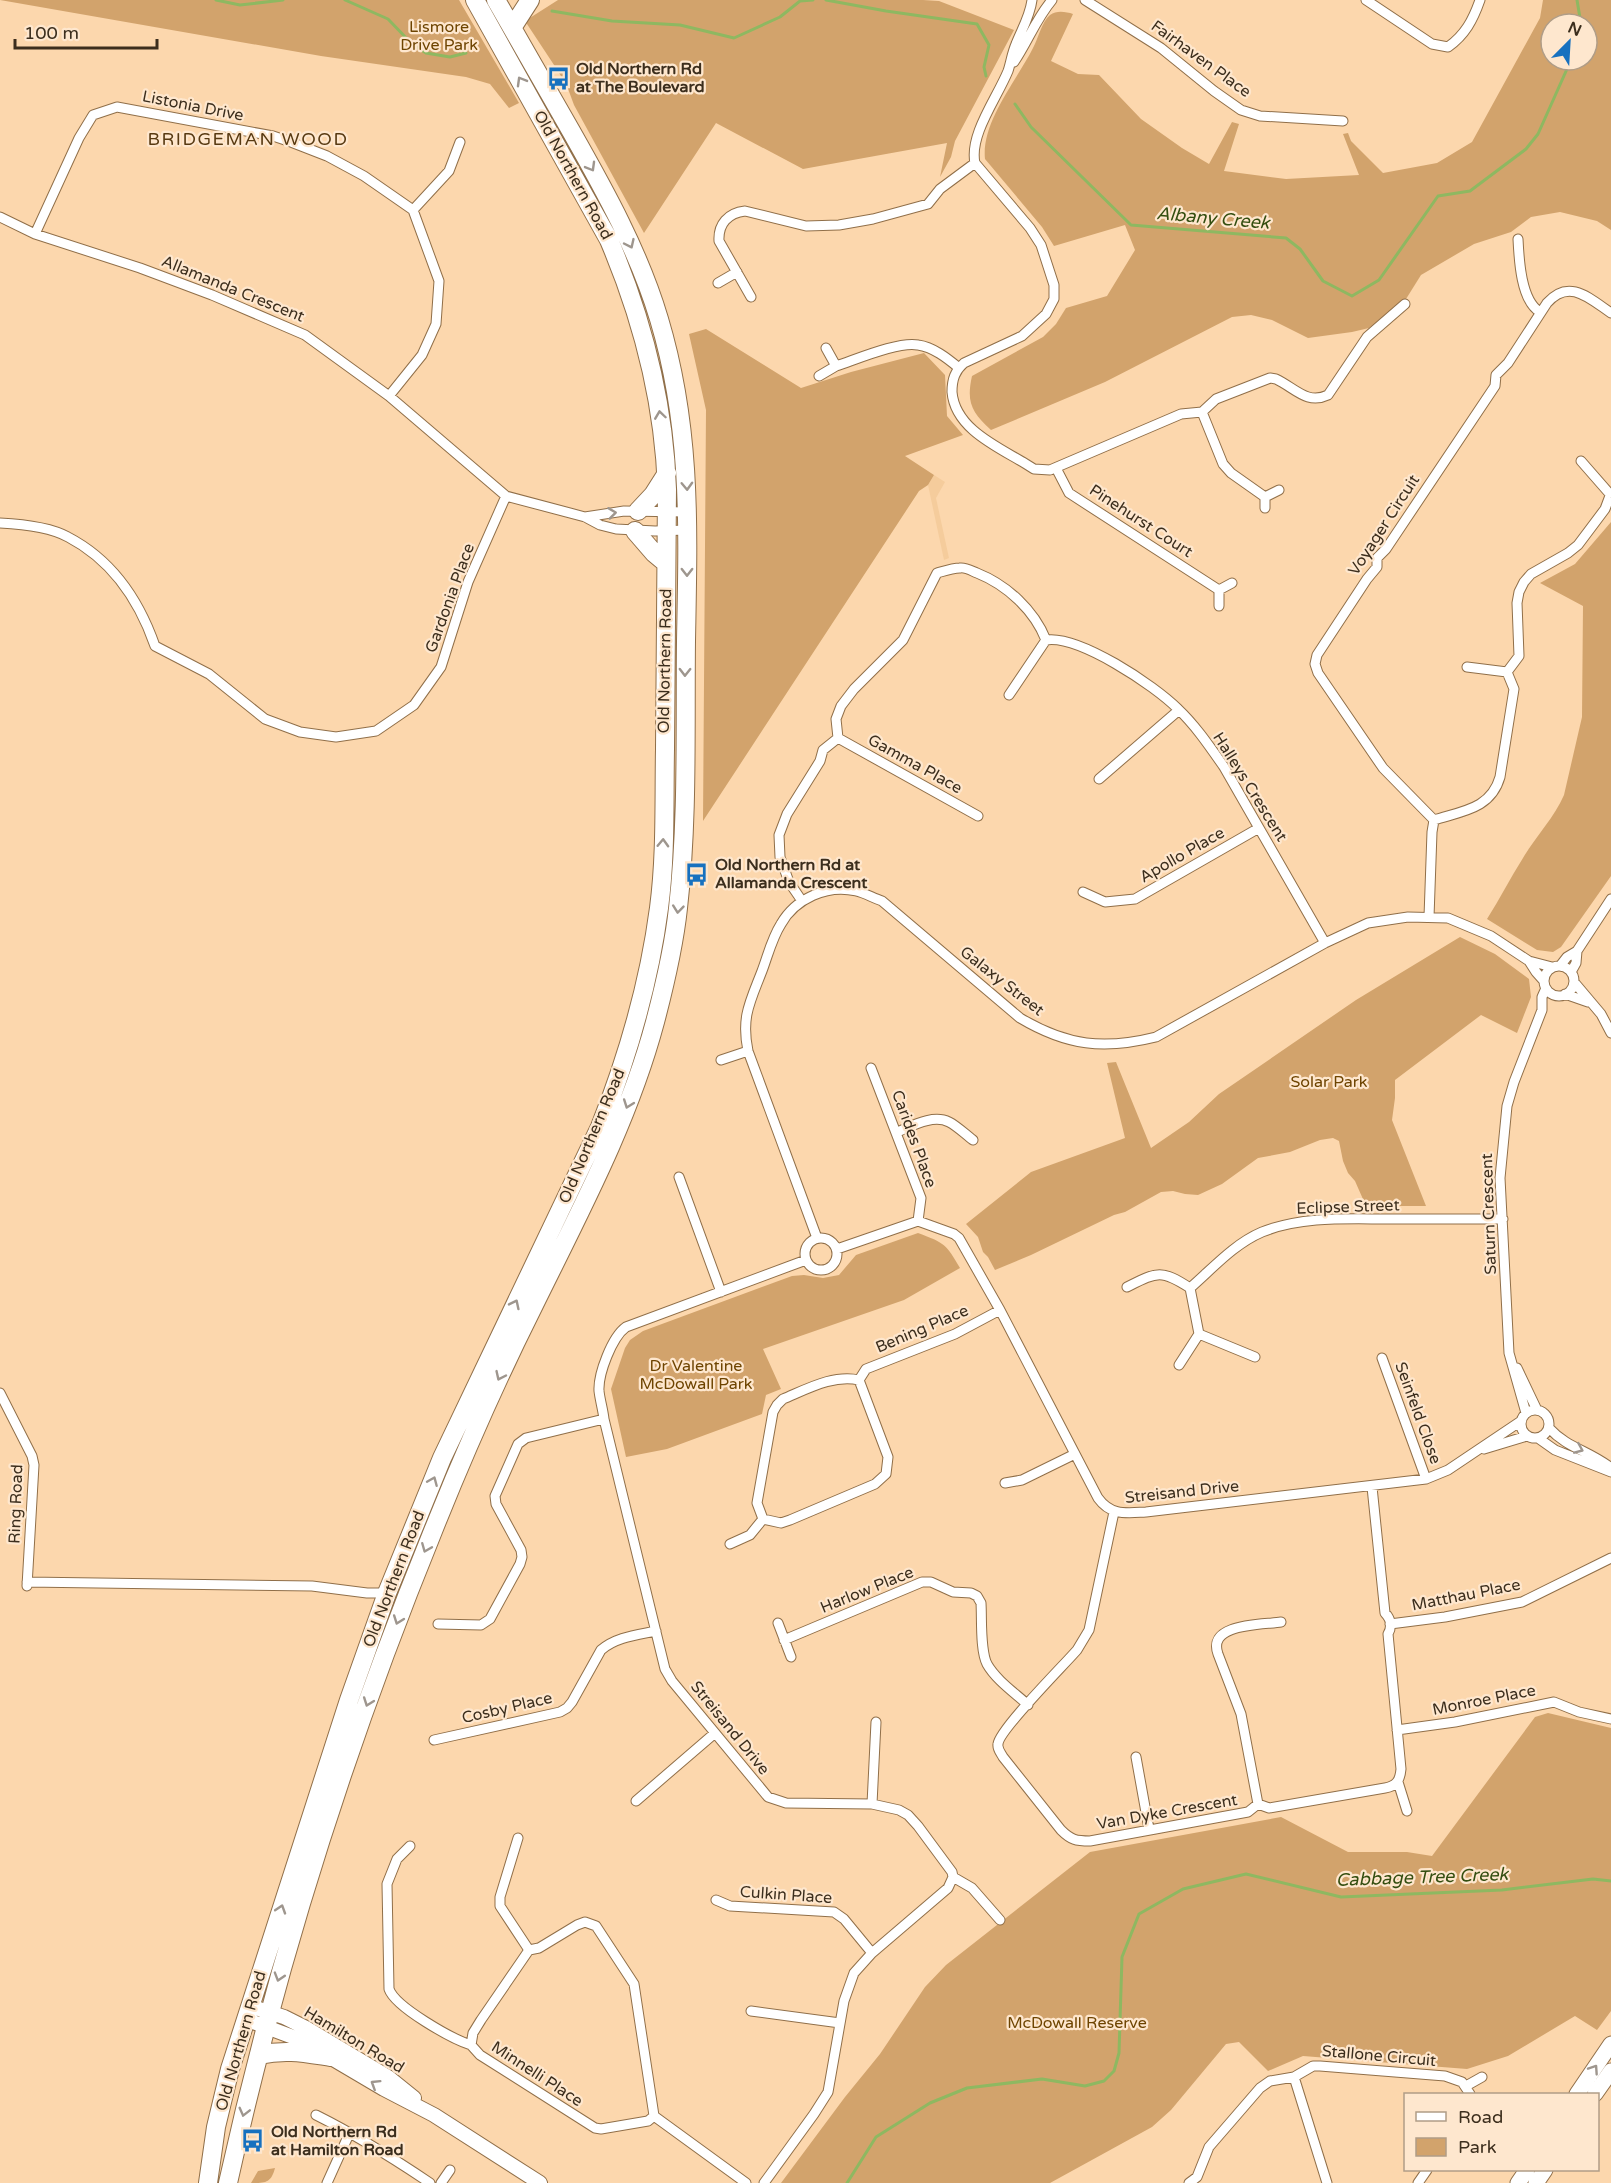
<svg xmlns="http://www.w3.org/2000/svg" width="1611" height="2183" viewBox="0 0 1611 2183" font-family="'Varela Round',sans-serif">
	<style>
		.built { fill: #f5cc9c }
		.green { fill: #d2a36c; fill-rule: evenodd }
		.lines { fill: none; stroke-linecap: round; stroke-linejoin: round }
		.stream { stroke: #8eb861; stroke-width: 3 }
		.street-casing { stroke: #906f49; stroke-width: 11 }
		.secondary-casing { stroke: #906f49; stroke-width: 16 }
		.primary-casing { stroke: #906f49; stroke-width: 17 }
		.highway-casing { stroke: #906f49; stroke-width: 20 }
		.street { stroke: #fff; stroke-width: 9 }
		.secondary { stroke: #fff; stroke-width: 14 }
		.primary { stroke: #fff; stroke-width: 15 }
		.highway { stroke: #fff; stroke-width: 18 }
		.oneway { stroke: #9e968e }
		.labels { text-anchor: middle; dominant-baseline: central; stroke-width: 4.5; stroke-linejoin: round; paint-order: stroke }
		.park-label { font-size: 16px; fill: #6e4400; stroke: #fee7ce }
		.street-label { font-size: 16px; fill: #3c2e1d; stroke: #fee7ce }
		.poi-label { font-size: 16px; font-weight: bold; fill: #3c2e1d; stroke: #fee7ce; text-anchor: start }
		.neighbourhood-label { font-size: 18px; letter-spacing: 1.5px; fill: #583a12; stroke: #fee7ce }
		.water-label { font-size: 18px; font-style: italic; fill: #344e10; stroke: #fee7ce }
	</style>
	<rect width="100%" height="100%" fill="#fcd7ad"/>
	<path class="built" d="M 934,475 L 945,482 L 936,498 L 949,558 L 944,560 L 928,485 Z"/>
	<path class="green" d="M 0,0 L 459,0 L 519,103 L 509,108 L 490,84 L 466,77 L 321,56 Z
		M 558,0 L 923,0 L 939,1 L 1014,30 L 955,141 L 951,157 L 940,177 L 947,143 L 803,169 L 716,123 L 644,233 L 574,105 L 567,86 L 556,68 L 525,21 Z
		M 1543,0 L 1611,0 L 1611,230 L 1597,221 L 1560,212 L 1531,217 L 1511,232 L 1474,244 L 1421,275 L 1406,299 L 1369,328 L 1352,332 L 1308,338 L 1272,320 L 1251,315 L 1232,317 L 1105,382 L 991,430 C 972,412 966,403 972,376 L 1043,337 L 1056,324 L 1066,308 L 1107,296 L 1135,250 L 1125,225 L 1054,246 L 1042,227 L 985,159 C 981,122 1017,80 1033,48 C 1038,39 1042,21 1050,15 C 1057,10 1066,12 1073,14 L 1051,61 L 1078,74 L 1099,75 L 1141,119 L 1182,148 L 1209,164 L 1232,122 L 1239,124 L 1224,171 L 1286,179 L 1359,175 L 1343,134 L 1348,133 L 1351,141 L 1383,173 L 1437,163 L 1472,142 L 1540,18 ZM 1551,24 L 1587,24 L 1587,60 L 1551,60 Z
		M 706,329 L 801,388 L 851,372 L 924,353 L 945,375 L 947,416 L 963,435 L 905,456 L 934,475 L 928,485 L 919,491 L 703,821 L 706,410 L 689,334 Z
		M 1611,522 L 1611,876 L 1561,947 L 1553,952 L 1537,950 L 1487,919 C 1500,899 1510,878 1523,858 C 1536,836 1554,818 1564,795 L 1582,717 L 1583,606 L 1540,583 L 1575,564 Z
		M 1460,937 L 1495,954 L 1529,979 L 1531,997 L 1517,1033 L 1481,1015 L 1395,1080 L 1395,1098 L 1392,1120 L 1426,1206 L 1366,1206 L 1355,1181 L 1348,1173 L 1343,1161 L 1339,1141 L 1333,1138 L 1320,1140 L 1290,1152 L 1258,1158 L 1222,1184 L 1198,1195 L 1185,1194 L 1173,1191 L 1161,1192 L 1125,1212 L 1114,1215 L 1031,1255 L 995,1270 L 988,1257 L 983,1252 L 978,1237 L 966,1224 L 1031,1172 L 1125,1138 L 1107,1063 L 1116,1062 L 1151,1148 L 1189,1122 L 1219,1094 L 1356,1000 Z
		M 918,1233 C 945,1243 946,1244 960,1268 L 904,1300 L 763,1349 L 781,1389 L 766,1395 L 762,1414 L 667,1449 L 626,1457 L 611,1389 L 625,1348 L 630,1340 L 643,1331 L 792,1276 L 804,1275 L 823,1278 L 839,1275 L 856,1255 Z
		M 1548,1713 L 1611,1728 L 1611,2011 L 1597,2030 L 1575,2016 L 1508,2056 L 1467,2069 L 1303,2056 L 1268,2071 L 1239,2042 L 1226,2044 L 1171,2110 L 1152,2127 L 1050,2183 L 781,2183 L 845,2097 L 880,2054 L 925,1987 L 946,1965 L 1090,1852 L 1281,1817 L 1348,1852 L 1407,1852 L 1432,1856 L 1535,1717 Z
		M 275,2168 C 271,2183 266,2183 251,2183 L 258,2171 Z"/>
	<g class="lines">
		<path class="stream" d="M 216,0 L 240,5 L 283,0
			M 345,0 L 388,19 L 411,43 L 426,53 L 450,57 L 466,53
			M 826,0 L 886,11 L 977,24 L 989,45 L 984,67 L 986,76
			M 1577,0 L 1581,24
			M 552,11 L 612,21 L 680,25 L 734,38 L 780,17 L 800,1 L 813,0
			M 1015,104 L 1031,127 L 1131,225 L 1286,238 L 1300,249 L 1323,281 L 1352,296 L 1379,280 L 1438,196 L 1470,191 L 1526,149 L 1538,134 L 1571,60
			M 847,2183 L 876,2137 L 930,2103 L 967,2088 L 1042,2079 L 1085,2086 L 1104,2081 L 1114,2071 L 1119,2053 L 1122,1957 L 1139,1914 L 1183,1889 L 1246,1874 L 1341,1897 L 1502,1890 L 1593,1879 L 1611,1881"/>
		<defs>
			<path id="street" d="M 1032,0 C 1030,16 1022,29 1016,44 C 1012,53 1011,62 1008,71 C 997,98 969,135 975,163 L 1030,228 L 1041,245 L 1054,285 L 1054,299 L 1046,314 L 1022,336 L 964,363 C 955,371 952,379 952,392 C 955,429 998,447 1026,464 L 1034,469 L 1050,470 L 1181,414 L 1202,412 L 1216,399 L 1270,378 L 1276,379 C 1295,388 1307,405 1328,395 L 1367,337 L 1405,304
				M 1085,0 L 1161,48 L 1214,91 L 1241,110 L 1260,116 L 1343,121
				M 1366,0 L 1432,44 L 1448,47 C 1465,35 1473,20 1480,0
				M 1014,62 C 1028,41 1036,19 1052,0
				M 413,210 L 449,171 L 460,142
				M 0,217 L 35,234 L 140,268 L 212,295 L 305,335 L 389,396 L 506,496 L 585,517 L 600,525 L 616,529 L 655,531 L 687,530
				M 35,234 L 79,138 L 93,115 L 117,107 L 273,136 L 291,142 L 327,156 L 364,176 L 413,210 L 439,281 L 436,324 L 422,355 L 389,396
				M 1518,239 C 1519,260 1521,301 1540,312
				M 718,283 L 737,272
				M 751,297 L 719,241 C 718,224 728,213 745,211 L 806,226 L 839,225 L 873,219 L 928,204 L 940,189 L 975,163
				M 836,366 C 855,360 899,341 918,345 C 933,347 947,358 959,368
				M 819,376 L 836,366 L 826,348
				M 1202,412 L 1223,464 L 1231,473 L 1265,497
				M 1581,461 L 1609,493
				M 1056,468 L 1069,493 L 1219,590
				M 1265,508 L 1265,497 L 1279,490
				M 585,517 L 624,511 L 688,512
				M 0,523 C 20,524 50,527 68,537 C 112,560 139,600 155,646 L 209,674 L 265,719 L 300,732 L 336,737 L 376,731 L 414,705 L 441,667 L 468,582 L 506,496
				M 1219,606 L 1219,590 L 1232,583
				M 1467,667 L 1507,672
				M 1009,695 L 1046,640
				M 838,738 L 978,816
				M 1099,779 L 1179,710
				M 1434,820 L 1383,768 L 1318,673 L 1315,664 L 1317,655 L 1367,579 L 1377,567 L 1377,558 L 1386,549 L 1495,386 L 1496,375 L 1508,363 L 1547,303 C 1569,278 1589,298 1611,313
				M 1434,820 C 1462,811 1491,809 1500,777 L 1514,689 L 1507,672 L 1519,656 L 1517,603 L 1519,592 L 1524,582 L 1531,574 L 1568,553 L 1578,545 L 1605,509 L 1611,493
				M 1083,892 L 1105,902 L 1135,899 L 1259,828
				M 802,901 L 789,882 L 780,857 L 779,835 L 787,814 L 820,761 L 823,750 L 838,738 L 836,719 L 841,706 L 854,689 L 903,640 L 937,573 C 944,571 953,568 960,568 C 965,567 972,571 977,573 C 1007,585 1034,610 1046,640 C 1079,635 1154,685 1178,709 C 1196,726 1210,747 1224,767 L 1325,943
				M 1429,917 L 1432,832 L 1434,820
				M 1529,961 L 1536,972 L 1544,981
				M 1560,966 L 1567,957 L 1577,951 L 1611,899
				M1544 981a15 15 0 1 1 30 0a15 15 0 1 1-30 0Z
				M 1571,972 L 1576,963 L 1577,951
				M 1574,982 L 1601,1014 L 1611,1033
				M 1565,994 L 1588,1002
				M 721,1060 L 748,1051
				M 871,1068 L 921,1198 L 918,1221
				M 897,1132 C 912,1126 933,1114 949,1122 C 957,1126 965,1134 973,1140
				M 679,1177 L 721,1292
				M805 1254a16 16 0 1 1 32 0a16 16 0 1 1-32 0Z
				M 817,1238 L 748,1051 C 741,1017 750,1002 762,971 C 768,955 772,938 781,924 C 795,899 827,884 856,891 C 865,893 873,898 882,901 L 1020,1018 C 1067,1046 1104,1050 1156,1037 L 1325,943 L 1368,923 L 1408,917 L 1448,918 L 1491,936 L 1529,961 L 1552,967
				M 837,1249 L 918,1221 L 954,1234 L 959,1238 L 1000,1310 L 1098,1498 C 1111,1516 1126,1513 1146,1512 L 1426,1479 L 1448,1470 L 1521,1421
				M 1127,1287 C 1157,1272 1161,1269 1190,1288
				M 1190,1288 C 1213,1268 1234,1244 1262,1232 C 1302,1216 1347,1219 1389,1219 C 1427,1219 1465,1219 1503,1219
				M 1199,1334 L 1255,1357
				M 1382,1358 L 1426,1479
				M 1179,1365 L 1199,1334 L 1190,1288
				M 1517,1368 L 1537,1410
				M 859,1380 L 888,1457 L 886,1474 L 875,1484 L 790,1520 L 781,1523 L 763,1519 L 757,1503 L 773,1412 L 777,1405 L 783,1399 C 807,1389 834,1374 859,1380 L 866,1369 L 955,1334 L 1000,1310
				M 0,1393 L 32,1456 L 34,1465 L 27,1586
				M1521 1424a14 14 0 1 1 28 0a14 14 0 1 1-28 0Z
				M 1526,1413 L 1509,1353 L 1500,1178 L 1507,1106 L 1514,1082 L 1542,1010 L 1542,997 L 1546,988
				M 1549,1428 C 1567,1448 1590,1451 1611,1468
				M 1538,1438 L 1555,1450 L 1611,1472
				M 1484,1449 L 1527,1436
				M 1005,1483 L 1022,1480 L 1075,1454
				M 1114,1512 L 1089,1630 L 1077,1650 C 1064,1665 999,1730 998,1744 C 997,1749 1001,1753 1003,1757 L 1061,1830 C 1071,1840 1076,1841 1090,1841 L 1248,1812 L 1258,1804 L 1269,1808 L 1385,1788 C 1396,1786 1400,1781 1401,1769 L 1388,1634 C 1392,1627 1391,1619 1385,1613 L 1372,1487
				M 730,1544 L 750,1535 L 763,1519
				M 27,1582 L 312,1586 L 367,1593 L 387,1593
				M 778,1623 L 791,1657
				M 438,1624 L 481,1625 L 490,1619 L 520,1564 L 522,1557 L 521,1550 L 496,1504 L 495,1496 L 518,1444 L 526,1438 L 604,1419
				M 1390,1624 L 1445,1617 L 1522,1602 L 1611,1558
				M 784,1640 L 922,1582 L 931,1582 L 953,1592 L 971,1593 L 977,1596 L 981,1603 C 982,1619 980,1650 987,1664 C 996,1680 1015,1693 1028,1705
				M 1397,1730 L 1455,1722 L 1554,1702 L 1579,1712 L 1611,1719
				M 434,1740 L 560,1712 L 567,1708 L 572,1702 L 601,1650 C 616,1637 637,1635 656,1631
				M 1136,1757 L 1149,1829
				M 1398,1782 L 1407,1811
				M 636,1801 L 715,1733
				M 872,1804 L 876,1722
				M 1258,1804 L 1241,1714 L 1218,1654 C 1207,1623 1262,1625 1281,1622
				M 518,1838 L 500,1897 L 500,1906 L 529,1950
				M 410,1846 L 397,1859 L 387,1884 L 389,1989 C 395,2007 452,2039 471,2045
				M 953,1877 L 972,1888 L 1000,1920
				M 716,1900 L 730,1906 L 834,1912 L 844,1919 L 872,1953
				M 585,1922 L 596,1926 L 634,1984 L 653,2109 L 654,2116 L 648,2121 L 601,2129 L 595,2128 L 480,2055 L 471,2045 L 473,2033 L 481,2020 L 529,1950 L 539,1948 L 577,1925 Z
				M 751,2011 L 840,2023
				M 1466,2086 L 1482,2077
				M 316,2115 C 356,2135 393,2158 430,2183
				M 654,2116 L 746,2183
				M 327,2183 L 350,2132
				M 441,2183 L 450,2170
				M 764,2183 L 814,2114 L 828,2092 L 844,2001 L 854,1973 L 872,1953 L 948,1888 L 953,1877 L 952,1872 L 918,1826 L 908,1815 L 899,1810 L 872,1804 L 786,1803 L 768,1797 L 672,1681 L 665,1669 L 604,1419 C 603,1410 600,1400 599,1391 C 598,1374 612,1337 626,1327 L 806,1260
				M 1189,2183 L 1197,2177 L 1209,2147 L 1260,2088 L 1270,2081 L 1294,2077
				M 1327,2183 L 1294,2077 L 1313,2066 L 1320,2066 L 1445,2076 L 1462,2082 L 1470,2094
				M 1418,2183 L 1427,2170"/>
			<path id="secondary" d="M 250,2006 L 284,2017 L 306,2028 L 388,2077 L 414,2098
				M 245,2019 L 301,2040 L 384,2089 L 434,2115 L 540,2183"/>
			<path id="primary" d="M 1577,2094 L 1611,2044
				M 1595,2094 L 1611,2071
				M 1518,2183 L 1527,2170
				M 1536,2183 L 1545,2170"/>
			<path id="highway" d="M 512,28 L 530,0
				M 638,511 L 653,495 L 667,473
				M 635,531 L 654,553 L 666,563
				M 259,2055 C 286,2049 304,2053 331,2057
				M 208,2183 L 216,2127 L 230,2069 L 349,1700 L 387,1593 L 442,1458 L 600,1127 C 628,1056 649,984 659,908 C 666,855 664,802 665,749 C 666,662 666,575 667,489 C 664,402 643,320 609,240 L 475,0
				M 228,2183 C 277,1961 347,1742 433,1531 C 463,1456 496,1381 532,1309 C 578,1215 628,1123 655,1022 C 665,984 674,946 678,908 C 688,820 685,730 686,641 C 688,529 692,429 659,319 C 639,252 605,191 571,131 C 546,87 521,44 496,0"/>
		</defs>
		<use href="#street" class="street-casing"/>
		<use href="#secondary" class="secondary-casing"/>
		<use href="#primary" class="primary-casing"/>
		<use href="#highway" class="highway-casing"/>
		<use href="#street" class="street"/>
		<use href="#secondary" class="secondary"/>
		<use href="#primary" class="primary"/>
		<use href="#highway" class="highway"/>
	</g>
	<defs><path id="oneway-chevron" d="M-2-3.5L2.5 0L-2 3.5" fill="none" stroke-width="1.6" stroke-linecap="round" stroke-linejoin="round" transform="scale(1.5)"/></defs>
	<g class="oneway">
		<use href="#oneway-chevron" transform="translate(521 81) rotate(-120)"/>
		<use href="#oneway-chevron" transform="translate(591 167) rotate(60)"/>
		<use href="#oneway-chevron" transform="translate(630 244) rotate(65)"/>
		<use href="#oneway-chevron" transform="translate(660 415) rotate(-98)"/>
		<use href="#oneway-chevron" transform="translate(687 486) rotate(88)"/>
		<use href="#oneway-chevron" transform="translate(612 513) rotate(-7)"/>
		<use href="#oneway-chevron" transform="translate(687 572) rotate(90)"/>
		<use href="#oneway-chevron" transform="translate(685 672) rotate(91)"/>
		<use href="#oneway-chevron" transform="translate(663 843) rotate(-88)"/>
		<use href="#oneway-chevron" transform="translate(678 909) rotate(96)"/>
		<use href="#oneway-chevron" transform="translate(628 1104) rotate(110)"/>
		<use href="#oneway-chevron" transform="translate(515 1304) rotate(-64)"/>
		<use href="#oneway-chevron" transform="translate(500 1376) rotate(115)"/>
		<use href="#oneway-chevron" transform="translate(1579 1449) rotate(23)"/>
		<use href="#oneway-chevron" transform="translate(433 1481) rotate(-67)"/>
		<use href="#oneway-chevron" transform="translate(426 1548) rotate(112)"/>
		<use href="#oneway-chevron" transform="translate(398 1620) rotate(110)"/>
		<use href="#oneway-chevron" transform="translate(368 1702) rotate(110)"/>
		<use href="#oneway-chevron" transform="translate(281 1909) rotate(-72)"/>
		<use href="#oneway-chevron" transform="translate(279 1977) rotate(107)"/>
		<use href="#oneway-chevron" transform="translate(1594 2069) rotate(-56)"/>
		<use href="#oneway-chevron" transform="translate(375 2084) rotate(-148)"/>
		<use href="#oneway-chevron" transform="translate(244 2112) rotate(104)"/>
	</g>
	<defs>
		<symbol id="bus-bare" viewBox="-9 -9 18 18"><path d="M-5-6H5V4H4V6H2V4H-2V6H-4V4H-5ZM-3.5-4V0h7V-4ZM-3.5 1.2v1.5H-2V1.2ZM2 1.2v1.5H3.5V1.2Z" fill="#1771bf" stroke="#fee7ce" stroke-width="2.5" paint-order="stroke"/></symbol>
	</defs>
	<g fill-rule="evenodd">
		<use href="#bus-bare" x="542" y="62" width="33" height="33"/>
		<use href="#bus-bare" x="680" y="858" width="33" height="33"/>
		<use href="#bus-bare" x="236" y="2124" width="33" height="33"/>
	</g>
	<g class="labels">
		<g class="park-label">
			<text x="439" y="27">Lismore<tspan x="439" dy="18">Drive Park</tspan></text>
			<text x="1329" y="1082">Solar Park</text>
			<text x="696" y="1366">Dr Valentine<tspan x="696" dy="18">McDowall Park</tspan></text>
			<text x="1077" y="2023">McDowall Reserve</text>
		</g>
		<g class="street-label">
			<text transform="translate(1201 59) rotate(36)">Fairhaven Place</text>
			<text transform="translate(193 106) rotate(11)">Listonia Drive</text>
			<text transform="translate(573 175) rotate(61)">Old Northern Road</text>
			<text transform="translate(233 289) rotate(22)">Allamanda Crescent</text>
			<text transform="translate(1141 521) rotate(33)">Pinehurst Court</text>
			<text transform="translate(1384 525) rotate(-57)">Voyager Circuit</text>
			<text transform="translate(450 598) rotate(-70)">Gardonia Place</text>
			<text transform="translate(665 661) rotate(-89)">Old Northern Road</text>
			<text transform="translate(915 764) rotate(29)">Gamma Place</text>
			<text transform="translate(1250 787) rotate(58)">Halleys Crescent</text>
			<text transform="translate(1182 855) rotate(-30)">Apollo Place</text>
			<text transform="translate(1002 981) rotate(38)">Galaxy Street</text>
			<text transform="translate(592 1136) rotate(-67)">Old Northern Road</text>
			<text transform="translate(914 1139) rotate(70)">Carides Place</text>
			<text transform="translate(1348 1207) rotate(-2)">Eclipse Street</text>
			<text transform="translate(1489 1214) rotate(-92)">Saturn Crescent</text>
			<text transform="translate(922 1329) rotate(-23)">Bening Place</text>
			<text transform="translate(1418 1413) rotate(70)">Seinfeld Close</text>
			<text transform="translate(1182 1492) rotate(-6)">Streisand Drive</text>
			<text transform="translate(16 1504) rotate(-88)">Ring Road</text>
			<text transform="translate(394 1579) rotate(-69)">Old Northern Road</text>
			<text transform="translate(867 1590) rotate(-22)">Harlow Place</text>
			<text transform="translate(1466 1595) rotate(-11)">Matthau Place</text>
			<text transform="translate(1484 1700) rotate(-11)">Monroe Place</text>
			<text transform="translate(507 1708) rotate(-13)">Cosby Place</text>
			<text transform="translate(730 1728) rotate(51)">Streisand Drive</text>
			<text transform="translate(1167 1812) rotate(-10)">Van Dyke Crescent</text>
			<text transform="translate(786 1895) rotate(4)">Culkin Place</text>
			<text transform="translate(354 2040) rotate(31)">Hamilton Road</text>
			<text transform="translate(241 2041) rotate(-74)">Old Northern Road</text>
			<text transform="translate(1379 2056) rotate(5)">Stallone Circuit</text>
			<text transform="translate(537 2074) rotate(33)">Minnelli Place</text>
		</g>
		<g class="poi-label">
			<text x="576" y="69">Old Northern Rd<tspan x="576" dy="18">at The Boulevard</tspan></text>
			<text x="715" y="865">Old Northern Rd at<tspan x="715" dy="18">Allamanda Crescent</tspan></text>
			<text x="271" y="2132">Old Northern Rd<tspan x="271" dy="18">at Hamilton Road</tspan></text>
		</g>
		<g class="neighbourhood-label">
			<text x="248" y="139">BRIDGEMAN WOOD</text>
		</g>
		<g class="water-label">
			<text transform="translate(1213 218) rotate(5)">Albany Creek</text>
			<text transform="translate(1422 1877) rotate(-2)">Cabbage Tree Creek</text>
		</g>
	</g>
	<rect x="1404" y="2093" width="195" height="78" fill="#fee7ce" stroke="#b09d87" stroke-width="1.5"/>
	<rect x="1416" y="2112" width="30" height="9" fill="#ffffff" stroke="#b09d87" stroke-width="1.5"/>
	<text x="1458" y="2123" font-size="18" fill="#3c2e1d">Road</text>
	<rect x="1416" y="2138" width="30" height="18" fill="#d2a36c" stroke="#b09d87" stroke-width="1.5"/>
	<text x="1458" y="2153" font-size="18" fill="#3c2e1d">Park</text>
	<g transform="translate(1569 42) rotate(24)"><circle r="28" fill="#fee7ce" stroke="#b09d87" stroke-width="1.5"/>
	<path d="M0-4.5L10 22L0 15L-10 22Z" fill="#1771bf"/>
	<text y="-9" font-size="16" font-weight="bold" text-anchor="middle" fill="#3c2e1d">N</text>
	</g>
	<path d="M15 39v9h142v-9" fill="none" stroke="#3c2e1d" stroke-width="3"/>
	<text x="24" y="39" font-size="18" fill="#3c2e1d" stroke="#fee7ce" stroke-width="4.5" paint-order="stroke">100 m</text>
</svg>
